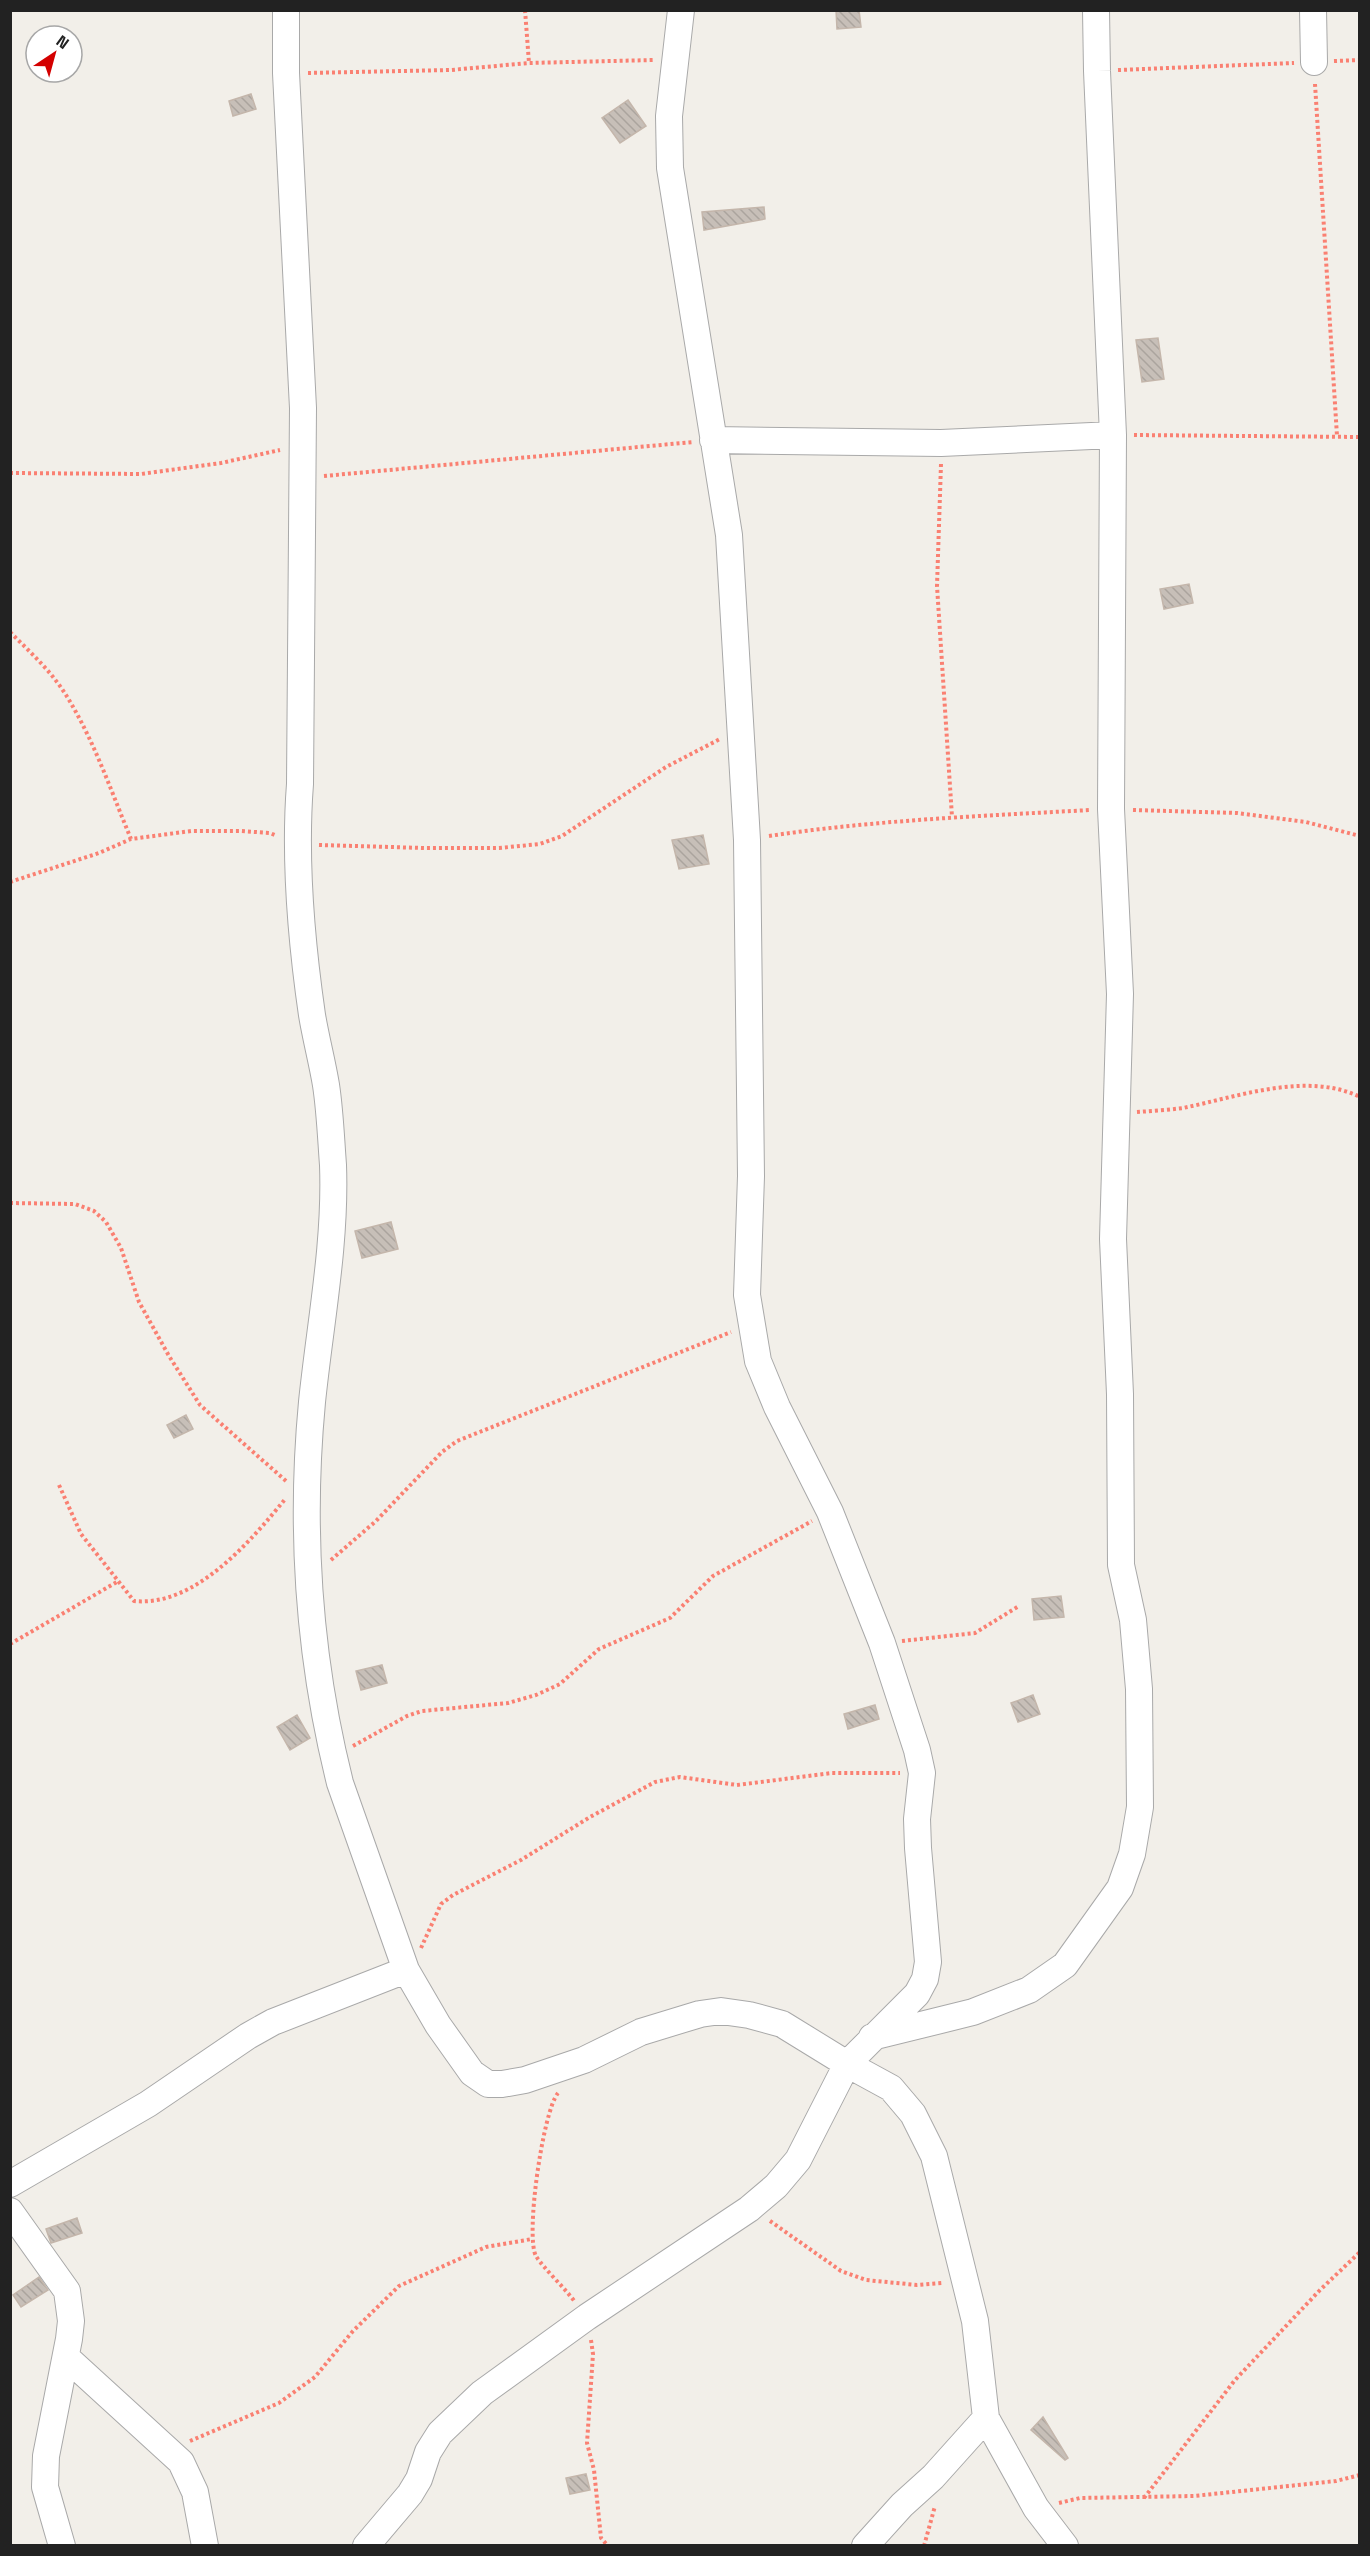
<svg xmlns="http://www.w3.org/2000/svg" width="1370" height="2556" viewBox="0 0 1370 2556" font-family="'Space Grotesk',sans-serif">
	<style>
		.building { fill: url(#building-back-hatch); stroke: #c4b6ab; stroke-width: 1.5 }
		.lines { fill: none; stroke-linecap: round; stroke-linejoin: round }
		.minor-casing { stroke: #a9a9a9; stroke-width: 28 }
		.path { stroke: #fa8072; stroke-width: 4; stroke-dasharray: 3 3; stroke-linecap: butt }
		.minor { stroke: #fff; stroke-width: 26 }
	</style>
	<defs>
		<pattern id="building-back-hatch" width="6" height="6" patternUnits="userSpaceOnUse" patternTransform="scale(1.5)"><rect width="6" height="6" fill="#c7bfb8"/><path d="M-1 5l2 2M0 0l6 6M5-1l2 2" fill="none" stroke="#aba49e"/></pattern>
	</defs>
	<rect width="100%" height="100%" fill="#f2efe9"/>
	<path class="building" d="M 836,10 L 859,10 L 861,27 L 837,29 Z
		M 251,94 L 256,109 L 233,116 L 229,101 Z
		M 628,100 L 646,126 L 620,143 L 602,118 Z
		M 764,207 L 765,219 L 704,230 L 702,212 Z
		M 1158,338 L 1164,379 L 1142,382 L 1136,340 Z
		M 1189,584 L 1193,603 L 1164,609 L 1160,589 Z
		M 703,835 L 709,864 L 679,869 L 672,840 Z
		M 391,1222 L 398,1249 L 362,1258 L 355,1231 Z
		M 186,1415 L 193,1429 L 174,1438 L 167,1425 Z
		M 1061,1596 L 1064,1617 L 1034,1620 L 1032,1599 Z
		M 382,1665 L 387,1683 L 361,1690 L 356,1671 Z
		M 1033,1695 L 1040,1714 L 1018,1722 L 1011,1703 Z
		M 875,1705 L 879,1719 L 848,1729 L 844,1714 Z
		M 297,1715 L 310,1738 L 290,1750 L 277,1727 Z
		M 77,2218 L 82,2233 L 51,2243 L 46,2229 Z
		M 39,2277 L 48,2290 L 21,2307 L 13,2295 Z
		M 1043,2417 L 1068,2458 L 1065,2460 L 1031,2430 Z
		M 586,2474 L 590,2490 L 570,2494 L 566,2478 Z"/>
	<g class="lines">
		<defs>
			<path id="minor" d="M 286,10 L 286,73 L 303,408 L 300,784 C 294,861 301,939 312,1015 C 316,1039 322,1061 326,1085 C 330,1111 331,1139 333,1165 C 336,1244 320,1324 312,1402 C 300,1529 309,1659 340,1783 L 406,1970 L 438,2025 L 472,2073 L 488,2084 L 502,2084 L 525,2080 L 584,2060 L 641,2032 L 700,2014 L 721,2011 L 749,2015 L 782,2024 L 847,2064 L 891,2088 L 913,2114 L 934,2156 L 975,2321 L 986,2418 L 1036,2508 L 1065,2546
				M 1313,10 L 1314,62
				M 713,440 L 941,443 L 1113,435
				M 872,2037 L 973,2012 L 1029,1990 L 1065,1965 L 1120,1888 L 1132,1854 L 1140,1807 L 1139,1689 L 1133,1620 L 1121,1565 L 1120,1394 L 1113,1239 L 1120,994 L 1111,809 L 1113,435 L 1097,71 L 1096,10
				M 10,2184 L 148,2104 L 248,2036 L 273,2022 L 406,1970
				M 10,2211 L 67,2291 L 71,2321 L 69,2339 L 46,2456 L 45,2487 L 62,2546
				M 66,2357 L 181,2462 L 195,2492 L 205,2546
				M 366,2546 L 410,2494 L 419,2479 L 428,2452 L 440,2433 L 482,2393 L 587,2317 L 749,2209 L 776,2186 L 798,2160 L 847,2064 L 917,1994 L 925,1979 L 928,1962 L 918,1848 L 917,1819 L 922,1773 L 917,1750 L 882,1643 L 830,1512 L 777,1407 L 758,1361 L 747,1295 L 751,1176 L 747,840 L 729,535 L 670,168 L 669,116 L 681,10
				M 865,2546 L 902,2505 L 933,2477 L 986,2418"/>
		</defs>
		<use href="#minor" class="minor-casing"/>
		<path class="path" d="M 525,10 L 529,63
			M 1334,61 L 1360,60
			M 1118,70 L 1294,63
			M 308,73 L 451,70 L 529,63 L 654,60
			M 1315,84 L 1337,436
			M 1134,435 L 1360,437
			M 941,464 L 937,586 L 952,817
			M 10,473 L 141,474 L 221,463 L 280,450
			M 324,476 L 693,442
			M 10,632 C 30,652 51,671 66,695 C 94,740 111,791 131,839
			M 1133,810 L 1237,813 L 1306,822 L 1360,836
			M 769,836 C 875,820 982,816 1090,810
			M 319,845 L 425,848 L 499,848 L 540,844 L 562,836 L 666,767 L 720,739
			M 10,882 L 99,853 L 131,839 L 191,831 L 241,831 L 270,833 L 277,836
			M 1137,1112 C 1152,1111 1168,1110 1183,1108 C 1237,1097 1307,1071 1360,1097
			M 10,1203 L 75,1204 L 94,1211 L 106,1222 L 121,1248 L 139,1302 L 169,1356 L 200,1405 L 286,1481
			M 59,1485 L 81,1534 L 134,1601 C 195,1607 250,1542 286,1498
			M 331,1560 L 376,1521 L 442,1452 L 457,1441 L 731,1332
			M 902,1641 L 975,1633 L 1019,1606
			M 10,1644 L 117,1582
			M 353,1746 L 407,1716 L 422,1711 L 508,1703 L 536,1695 L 560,1684 L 599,1649 L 670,1618 L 713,1576 L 812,1521
			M 421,1948 L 441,1904 L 453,1895 L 521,1860 L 590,1817 L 655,1782 L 680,1777 L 737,1785 L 832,1773 L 900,1773
			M 558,2093 C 543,2111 525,2236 536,2256 C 544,2269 565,2288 575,2302
			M 770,2221 L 841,2271 L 866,2280 L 917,2285 L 942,2283
			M 591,2340 L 593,2354 L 587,2443 L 594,2470 L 601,2538 L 608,2546
			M 190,2441 L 279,2403 L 315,2377 L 353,2331 L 399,2286 L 486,2247 L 532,2239
			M 1144,2498 L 1235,2380 L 1320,2290 L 1360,2252
			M 1059,2503 L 1080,2498 L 1194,2496 L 1336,2481 L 1360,2475
			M 924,2546 L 935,2506"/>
		<use href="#minor" class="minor"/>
	</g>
	<rect width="1370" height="2556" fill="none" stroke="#222222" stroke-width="24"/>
	<g transform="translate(54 54) rotate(36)"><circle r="28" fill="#ffffff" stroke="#a7a7a7" stroke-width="1.5"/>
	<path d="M0-4.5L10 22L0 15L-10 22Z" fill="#d40000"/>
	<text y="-9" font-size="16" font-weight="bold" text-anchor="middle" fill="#222222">N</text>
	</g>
</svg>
